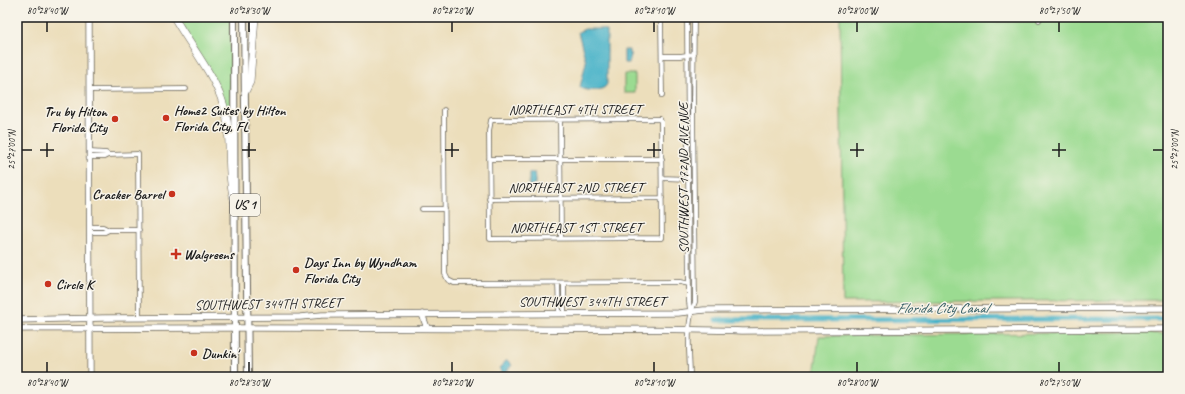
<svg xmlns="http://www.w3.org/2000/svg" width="1185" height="394" viewBox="0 0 1185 394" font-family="Caveat,sans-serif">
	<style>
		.green { fill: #9bdb91; stroke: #5c7c56 }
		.water { fill: #4bb4c9; stroke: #346872 }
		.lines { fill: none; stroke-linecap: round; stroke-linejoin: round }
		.canal { stroke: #4bb4c9; stroke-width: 5 }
		.minor-casing { stroke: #656054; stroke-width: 5.5 }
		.secondary-casing { stroke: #656054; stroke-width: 7 }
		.trunk-casing { stroke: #656054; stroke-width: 8 }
		.motorway-casing { stroke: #656054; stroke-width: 8 }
		.minor { stroke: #fff; stroke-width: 4 }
		.secondary { stroke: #fff; stroke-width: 5.5 }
		.trunk { stroke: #fff; stroke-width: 6 }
		.motorway { stroke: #fff; stroke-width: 7 }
		.ticks { fill: none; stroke: #1c1c1c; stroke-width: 1.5 }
		.poi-dot { fill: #c8321e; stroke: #f7f3e8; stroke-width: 1.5 }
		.labels { text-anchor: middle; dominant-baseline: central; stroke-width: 3; stroke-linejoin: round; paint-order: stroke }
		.shield { fill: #f7f3e8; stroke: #5e5c59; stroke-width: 1 }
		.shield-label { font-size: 13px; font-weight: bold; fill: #1c1c1c }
		.street-label { font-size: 14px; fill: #1c1c1c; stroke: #f7f3e8 }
		.poi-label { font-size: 14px; font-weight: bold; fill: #1c1c1c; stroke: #f7f3e8; text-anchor: start }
		.water-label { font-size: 15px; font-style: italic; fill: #2f5961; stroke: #f7f3e8 }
		.neatline { fill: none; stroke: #1c1c1c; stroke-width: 1.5 }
		.ticks-label { font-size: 10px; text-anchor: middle; fill: #1c1c1c }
	</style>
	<rect width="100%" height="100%" fill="#f7f3e8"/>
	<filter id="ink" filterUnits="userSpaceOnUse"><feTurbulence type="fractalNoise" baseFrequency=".025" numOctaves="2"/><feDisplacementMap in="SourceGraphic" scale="8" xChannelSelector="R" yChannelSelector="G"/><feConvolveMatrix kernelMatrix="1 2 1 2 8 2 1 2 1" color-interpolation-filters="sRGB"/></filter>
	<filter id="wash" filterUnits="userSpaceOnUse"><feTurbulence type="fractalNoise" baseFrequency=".012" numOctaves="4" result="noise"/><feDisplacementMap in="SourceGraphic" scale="16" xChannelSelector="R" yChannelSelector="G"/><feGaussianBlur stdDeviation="0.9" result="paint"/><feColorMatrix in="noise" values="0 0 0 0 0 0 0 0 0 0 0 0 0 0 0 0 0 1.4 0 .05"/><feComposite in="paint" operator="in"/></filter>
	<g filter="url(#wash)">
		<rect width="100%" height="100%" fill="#ecdebb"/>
		<path class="green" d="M 177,17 L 230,17 L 231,112 L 228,112 Z
			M 840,17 L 991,17 L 992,22 L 1066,21 L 1066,17 L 1168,17 L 1168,300 L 843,302 Z
			M 624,74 L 635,74 L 635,93 L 624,93 Z
			M 1144,332 L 1144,333 L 1168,334 L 1168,375 L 1163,375 L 1161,377 L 814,377 L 819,336 Z"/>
		<path class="water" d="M 585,29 L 603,29 L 607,31 L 607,84 C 604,92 586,92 580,87 L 586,62 L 578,32 Z
			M 624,50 L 629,50 L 629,54 L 631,54 L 629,63 L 624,63 Z
			M 529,173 L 535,173 L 535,185 L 529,186 Z
			M 507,360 L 512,365 L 504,374 L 499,368 Z"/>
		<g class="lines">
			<path class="canal" d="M 716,320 L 1168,319"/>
		</g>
	</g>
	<g filter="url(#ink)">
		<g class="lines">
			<defs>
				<path id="minor" d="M 661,17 L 662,96
					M 687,17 L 689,302 L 690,310
					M 1039,17 L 1039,20
					M 662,56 L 680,56 L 694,54
					M 90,90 L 186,89
					M 444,110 L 445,274 L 448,280 L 454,283 L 680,282 L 689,284
					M 660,119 L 661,122 L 662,238 L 490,239 L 489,131 L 491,120 Z
					M 560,120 L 561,238
					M 90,152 L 106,153 L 108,155
					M 90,157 L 104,157 L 108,155 L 138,154 L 139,318
					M 489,159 L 662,159
					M 662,178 L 689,179
					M 489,199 L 662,198
					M 422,209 L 445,209
					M 90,227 L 103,227 L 109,230 L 139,230
					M 90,232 L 105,232 L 109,230
					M 558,283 L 559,313
					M 564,313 L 564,283
					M 690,377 C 690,353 685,325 695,302 L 693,107 L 694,17"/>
				<path id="secondary" d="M 89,17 L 90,377
					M 422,314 L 427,328
					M 17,320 L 103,318 L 300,317 L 322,315 L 678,313 L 704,310 L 1168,308
					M 17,329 C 188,327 359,328 531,329 C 601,330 671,328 742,331 L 1168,329"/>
				<path id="trunk" d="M 234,17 L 235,377
					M 244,17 L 248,377"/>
				<path id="motorway" d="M 174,17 C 192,49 218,78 226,114 C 232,143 226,174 235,203
					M 245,92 L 250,82 L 255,17"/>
			</defs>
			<use href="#minor" class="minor-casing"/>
			<use href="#secondary" class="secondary-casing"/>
			<use href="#trunk" class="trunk-casing"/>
			<use href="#motorway" class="motorway-casing"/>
			<use href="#minor" class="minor"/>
			<use href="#secondary" class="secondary"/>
			<use href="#trunk" class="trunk"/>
			<use href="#motorway" class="motorway"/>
		</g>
	</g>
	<path class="ticks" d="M 47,22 L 47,32M 249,22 L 249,32M 452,22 L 452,32M 654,22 L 654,32M 857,22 L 857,32M 1059,22 L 1059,32M 47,143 L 47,157M 249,143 L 249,157M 452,143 L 452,157M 654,143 L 654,157M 857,143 L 857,157M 1059,143 L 1059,157M 22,150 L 32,150M 40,150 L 54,150M 242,150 L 256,150M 445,150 L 459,150M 647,150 L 661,150M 850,150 L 864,150M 1052,150 L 1066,150M 1153,150 L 1163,150M 47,362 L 47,372M 249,362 L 249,372M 452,362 L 452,372M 654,362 L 654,372M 857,362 L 857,372M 1059,362 L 1059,372"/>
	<g class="poi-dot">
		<circle cx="166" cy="118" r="4"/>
		<circle cx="115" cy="119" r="4"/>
		<circle cx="172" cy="194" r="4"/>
		<path d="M174 248h4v4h4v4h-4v4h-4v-4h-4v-4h4z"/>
		<circle cx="296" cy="270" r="4"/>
		<circle cx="48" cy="284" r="4"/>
		<circle cx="194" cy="353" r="4"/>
	</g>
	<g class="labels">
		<rect class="shield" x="230" y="194" width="30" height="22" rx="3"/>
		<g class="shield-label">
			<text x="245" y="205">US 1</text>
		</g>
		<g class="street-label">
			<text x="575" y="109">NORTHEAST 4TH STREET</text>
			<text transform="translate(683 178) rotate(-90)">SOUTHWEST 172ND AVENUE</text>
			<text x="576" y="187">NORTHEAST 2ND STREET</text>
			<text x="576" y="227">NORTHEAST 1ST STREET</text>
			<text x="592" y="301">SOUTHWEST 344TH STREET</text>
			<text transform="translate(268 304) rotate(-1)">SOUTHWEST 344TH STREET</text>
		</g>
		<g class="poi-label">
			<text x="174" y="110">Home2 Suites by Hilton<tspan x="174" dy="16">Florida City, FL</tspan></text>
			<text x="107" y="111" text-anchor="end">Tru by Hilton<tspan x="107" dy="16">Florida City</tspan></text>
			<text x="164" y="194" text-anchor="end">Cracker Barrel</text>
			<text x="184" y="254">Walgreens</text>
			<text x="304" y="262">Days Inn by Wyndham<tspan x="304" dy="16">Florida City</tspan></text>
			<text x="56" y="284">Circle K</text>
			<text x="202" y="353">Dunkin'</text>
		</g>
		<g class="water-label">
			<text x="942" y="308">Florida City Canal</text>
		</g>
	</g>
	<rect width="1185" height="394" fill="none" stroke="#f7f3e8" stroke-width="44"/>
	<rect x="22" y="22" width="1141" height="350" class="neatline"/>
	<g class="ticks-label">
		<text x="47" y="14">80°28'40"W</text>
		<text x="249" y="14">80°28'30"W</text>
		<text x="452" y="14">80°28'20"W</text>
		<text x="654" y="14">80°28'10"W</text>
		<text x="857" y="14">80°28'00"W</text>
		<text x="1059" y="14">80°27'50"W</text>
		<text transform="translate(11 150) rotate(-90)" y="4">25°27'00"N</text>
		<text transform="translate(1174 150) rotate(-90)" y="4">25°27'00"N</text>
		<text x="47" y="386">80°28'40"W</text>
		<text x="249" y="386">80°28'30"W</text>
		<text x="452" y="386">80°28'20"W</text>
		<text x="654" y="386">80°28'10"W</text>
		<text x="857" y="386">80°28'00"W</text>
		<text x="1059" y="386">80°27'50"W</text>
	</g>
</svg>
